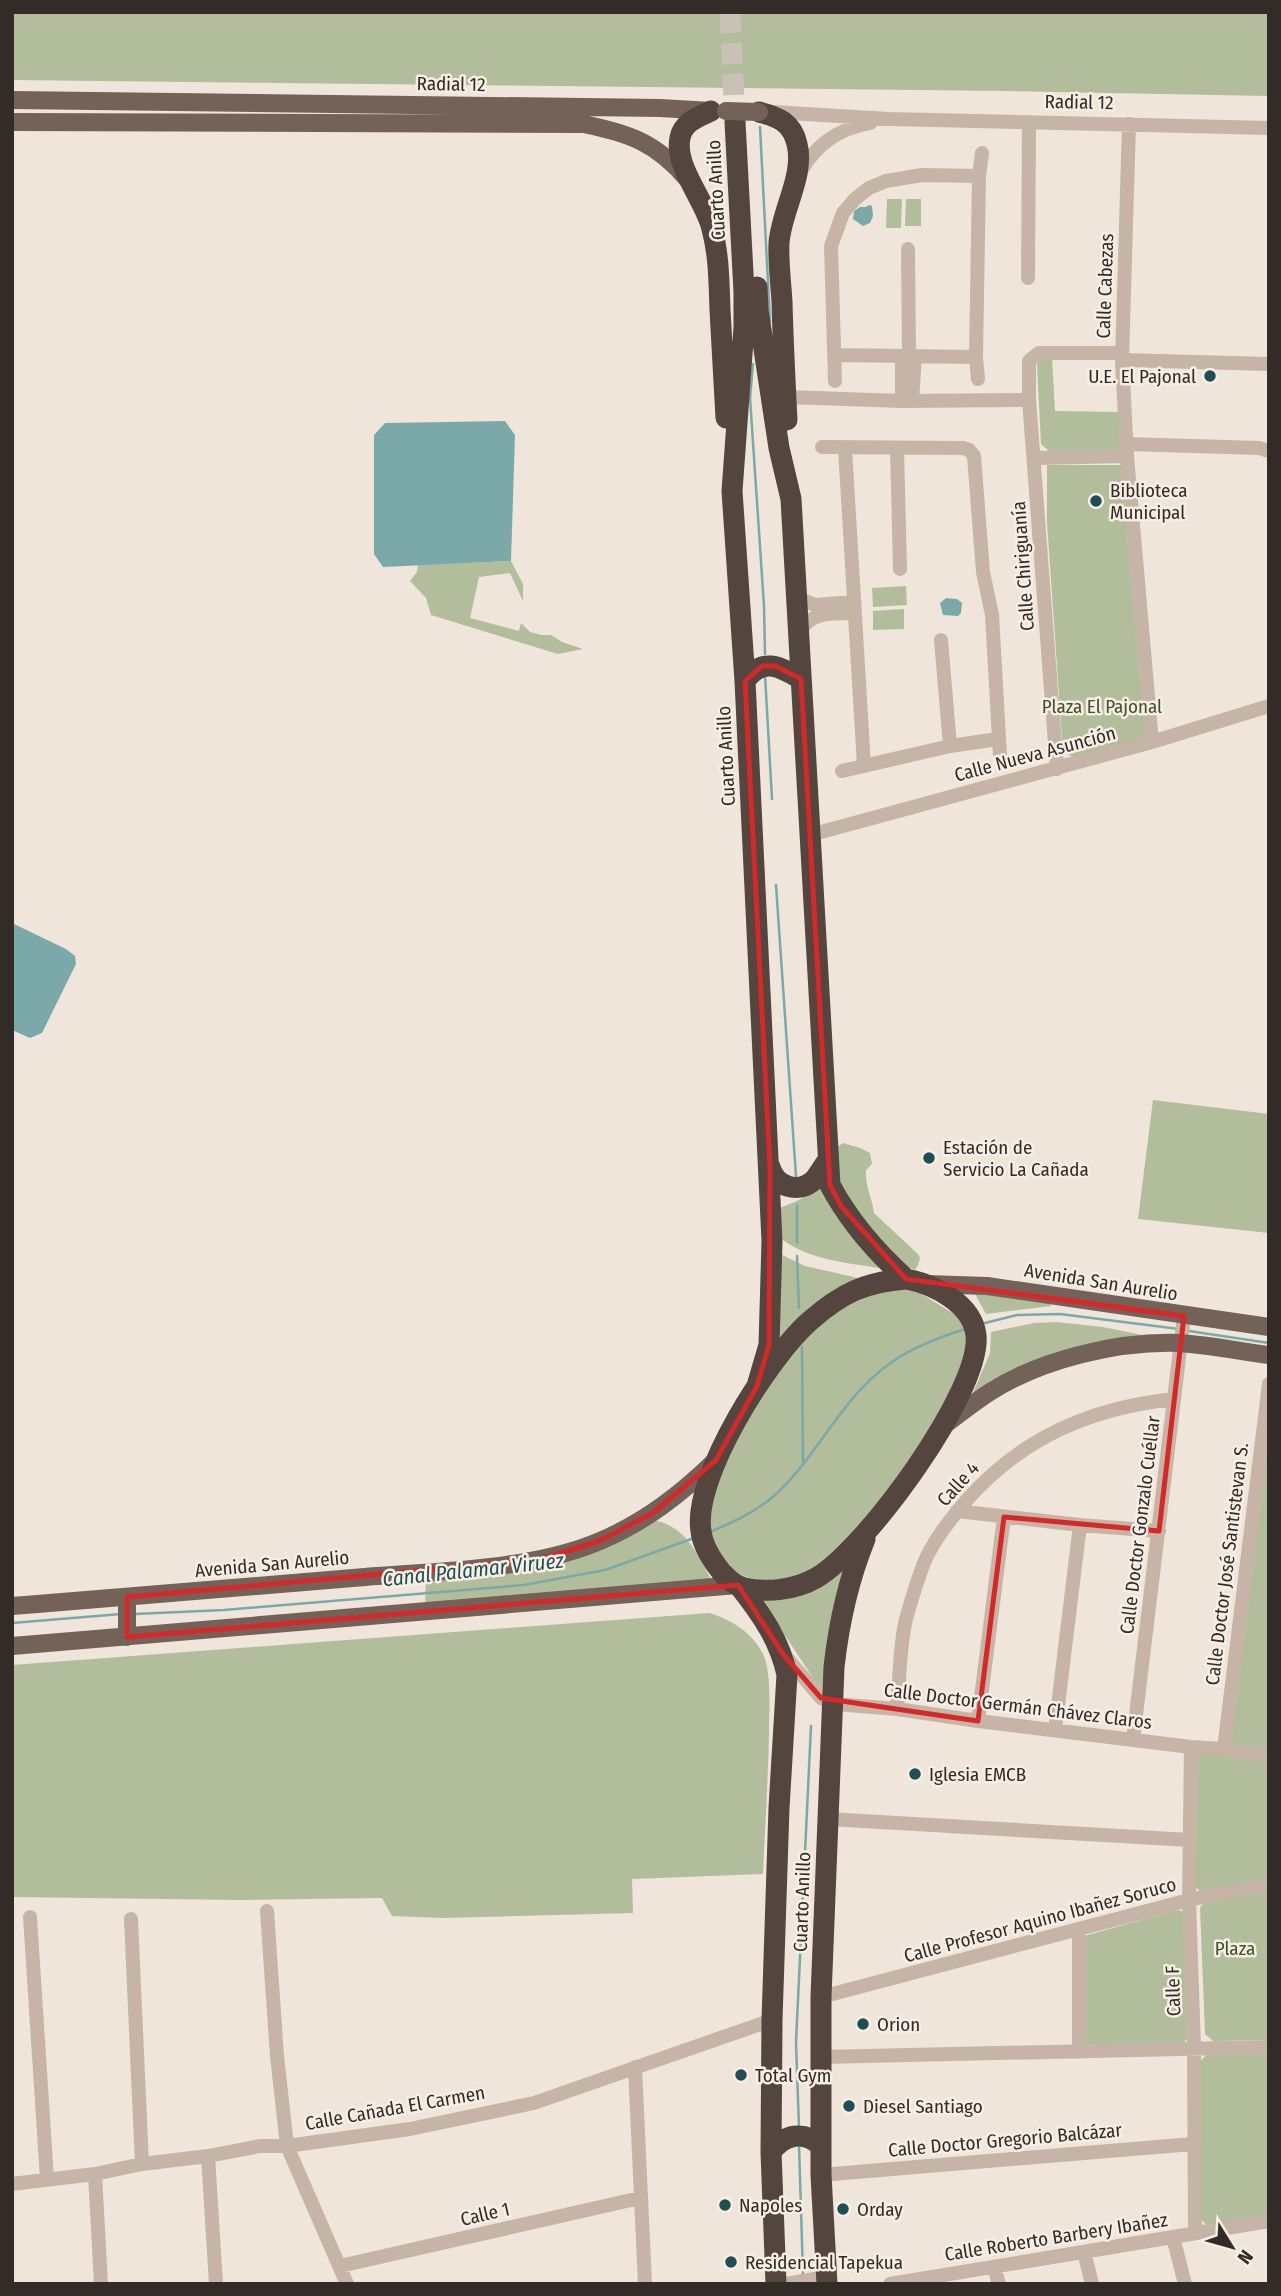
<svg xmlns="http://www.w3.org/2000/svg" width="1281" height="2296" viewBox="0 0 1281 2296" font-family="'Fira Sans Condensed',sans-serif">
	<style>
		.green { fill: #b2bd9b }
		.water { fill: #7ba9aa }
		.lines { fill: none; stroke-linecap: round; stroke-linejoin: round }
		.stream { stroke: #7ba9aa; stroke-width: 2.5 }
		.highway-tunnel { stroke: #c9c0b6; stroke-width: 21; stroke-dasharray: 21 10; stroke-linecap: butt }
		.minor { stroke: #c6b5a7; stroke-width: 14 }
		.major { stroke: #746259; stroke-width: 18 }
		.highway { stroke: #54453e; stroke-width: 21 }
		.major-bridge { stroke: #746259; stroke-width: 18 }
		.marked { fill: none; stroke: #d62828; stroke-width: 5; stroke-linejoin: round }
		.poi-dot { fill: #1f4f52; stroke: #f7efe6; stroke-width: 2.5 }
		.labels { text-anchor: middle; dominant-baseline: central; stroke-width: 5; stroke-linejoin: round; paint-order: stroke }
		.street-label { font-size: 19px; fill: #332b27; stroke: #f7efe6 }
		.poi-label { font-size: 19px; fill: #332b27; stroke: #f7efe6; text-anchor: start }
		.park-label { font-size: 19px; fill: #43502c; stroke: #f7efe6 }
		.water-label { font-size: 21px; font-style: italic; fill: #1f4f52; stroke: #f7efe6 }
	</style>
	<rect width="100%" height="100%" fill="#efe5da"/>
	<path class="green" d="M 12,12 L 1269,12 L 1269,96 L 1008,91 L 12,80 Z
		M 887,199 L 902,199 L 901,228 L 886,228 Z
		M 906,199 L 921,199 L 921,226 L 905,226 Z
		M 1052,357 L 1055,411 L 1121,412 L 1120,449 L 1116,451 L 1049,451 L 1041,444 L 1037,365 L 1040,360 Z
		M 1047,465 L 1121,465 L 1145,737 L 1075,758 L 1063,752 L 1047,523 Z
		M 511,561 L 523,584 L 523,601 L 510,573 L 479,577 L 470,618 L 519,631 L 521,623 L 530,632 L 541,635 L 551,635 L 562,642 L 583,649 L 558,654 L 431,615 L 426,598 L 410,581 L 417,572 L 418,565 Z
		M 906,586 L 907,605 L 873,607 L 872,588 Z
		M 904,609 L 904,629 L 873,630 L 873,611 Z
		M 1153,1100 L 1269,1114 L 1269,1233 L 1138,1219 Z
		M 843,1143 L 860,1148 L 870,1153 L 872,1164 L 866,1170 C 865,1187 872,1197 874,1213 L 918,1254 L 920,1258 L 918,1265 L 915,1270 L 899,1263 L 842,1197 L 834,1179 L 836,1148 Z
		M 821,1183 L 886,1269 C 850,1263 806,1261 777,1235 L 777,1209 C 795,1202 809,1197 821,1183 Z
		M 780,1254 L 805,1266 L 858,1278 L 804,1314 L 773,1343 Z
		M 883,1286 L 918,1292 L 964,1320 L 969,1341 L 954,1385 L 917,1457 L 819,1570 L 772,1583 L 748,1578 L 730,1569 L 714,1549 L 708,1528 L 715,1482 L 737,1431 L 786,1356 L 834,1310 Z
		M 974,1292 L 1051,1303 L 1051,1306 L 986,1314 Z
		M 1056,1322 L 1103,1327 L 1142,1335 L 1112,1341 L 973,1393 L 990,1353 L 991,1332 L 1034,1323 Z
		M 1269,1433 L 1269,1750 L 1236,1746 L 1231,1743 Z
		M 652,1520 C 686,1525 697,1554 712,1581 L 425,1605 L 426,1578 L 540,1566 Z
		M 848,1564 L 828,1694 L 815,1681 L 761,1599 Z
		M 709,1613 C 732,1620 752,1632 763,1654 C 772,1673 769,1713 769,1734 C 768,1781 765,1827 763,1874 L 632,1879 L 633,1913 L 443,1918 L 392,1916 L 382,1898 L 241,1900 L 12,1897 L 12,1665 Z
		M 1198,1752 L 1269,1761 L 1269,1879 L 1201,1892 L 1195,1887 L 1195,1755 Z
		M 1269,1890 L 1269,2040 L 1213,2041 L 1205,2034 L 1200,1908 L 1205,1901 Z
		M 1177,1910 L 1182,1911 L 1186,1916 L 1187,2038 L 1185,2041 L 1179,2044 L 1087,2044 L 1084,2041 L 1084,1936 Z
		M 1269,2052 L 1269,2218 L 1206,2225 L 1201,2219 L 1199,2063 L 1208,2053 Z"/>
	<path class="water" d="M 869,205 L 872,206 L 873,216 L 870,223 L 863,226 L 853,219 L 854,211 L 860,207 L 866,207 Z
		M 505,421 L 515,435 L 511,561 L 383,567 L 374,554 L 374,435 L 385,423 Z
		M 946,598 L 957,599 L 962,603 L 961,613 L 958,616 L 943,615 L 940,603 Z
		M 12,923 L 66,949 L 75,956 L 76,964 L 42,1033 L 30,1038 L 12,1030 Z"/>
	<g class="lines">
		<path class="stream" d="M 760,127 L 770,322
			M 753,364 L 750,398 L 764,606 L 765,654
			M 765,675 L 772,799
			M 776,885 L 796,1176
			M 797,1205 L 797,1243
			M 797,1256 L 799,1308
			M 981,1324 L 1017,1315 L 1060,1314 L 1179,1329
			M 1189,1331 L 1269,1343
			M 802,1347 L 803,1463
			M 710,1532 C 733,1522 756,1512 775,1495 C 819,1455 842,1396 892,1362 C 913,1347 940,1337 965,1329
			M 135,1614 L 224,1610 L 524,1585 L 605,1570 L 694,1538
			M 12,1623 L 121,1614
			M 799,2128 L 796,2042 L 811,1726
			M 799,2145 L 803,2275"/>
		<path class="highway-tunnel" d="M 730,12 L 735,122"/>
		<path class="minor" d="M 773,112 L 889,119 L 1269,128
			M 1129,124 L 1122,360 L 1127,456 L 1152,742
			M 801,171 C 817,143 839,129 870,123
			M 908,249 L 909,356
			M 1028,278 L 1029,122
			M 835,355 L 976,357
			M 902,356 L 902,401
			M 1122,360 L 1269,364
			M 978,379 L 976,357 L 979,176 L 982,153
			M 835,381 L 831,246 L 843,213 L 855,199 L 869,188 L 886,181 L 922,175 L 979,176
			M 786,397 L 902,401 L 1029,400
			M 912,401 L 915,356
			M 1127,444 L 1259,448 L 1269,451
			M 822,447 L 963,448 L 969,450 L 974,456 L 983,572 L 992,615 L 1000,756
			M 845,448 L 864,766
			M 897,448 L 900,569
			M 1034,458 L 1127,456
			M 796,591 L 798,598 L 815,605 L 854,602
			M 799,631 C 815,610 830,614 855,613
			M 941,640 L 950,746
			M 1057,769 L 1029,400 L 1029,361 L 1039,353 L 1122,353
			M 842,771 L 950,746 L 998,739
			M 810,835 L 1152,742 L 1269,706
			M 957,1511 L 1080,1525 L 1159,1531
			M 786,1657 L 821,1698 L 835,1704 L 897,1709 L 978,1721 L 1191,1747 L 1224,1749 L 1269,1756
			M 897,1709 C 900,1679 899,1648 906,1619 C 911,1601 917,1581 924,1563 C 933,1541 950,1520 965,1502 C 1022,1437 1091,1408 1174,1399
			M 978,1721 L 1004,1517
			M 1055,1730 L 1080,1525
			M 1133,1740 L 1184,1316
			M 1191,1747 L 1189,1900 L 1194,2048 L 1195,2233
			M 1224,1749 L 1269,1384
			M 828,1819 L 1190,1840
			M 267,1911 L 277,2056 L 287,2146 L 347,2284
			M 30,1917 L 47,2179
			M 131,1919 L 142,2164
			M 1079,1930 L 1079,2052
			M 821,1997 L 1189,1900 L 1269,1884
			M 822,2057 L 1269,2047
			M 635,2067 L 645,2284
			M 208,2156 L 216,2284
			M 95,2174 L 101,2284
			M 821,2175 L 1193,2144
			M 12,2184 L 95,2174 L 142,2164 L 208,2156 L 260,2146 L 287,2146 L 410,2129 L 534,2103 L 772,2020
			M 1173,2237 L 1185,2284
			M 1084,2252 L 1092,2284
			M 340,2266 L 640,2198
			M 994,2267 L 999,2284
			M 786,2284 L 826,2277
			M 890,2284 L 1269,2221"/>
		<path class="major" d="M 12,100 L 660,108 L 712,111
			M 12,122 L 583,124 C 629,133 657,143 688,180
			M 927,1284 L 987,1286 L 1269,1327
			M 942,1427 C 958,1415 973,1403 990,1392 C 1042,1359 1118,1341 1179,1343 C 1209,1345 1239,1351 1269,1355
			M 12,1606 C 130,1597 248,1587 365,1577 C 438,1571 533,1570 600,1541 C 645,1522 681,1494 716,1460
			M 127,1637 L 127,1597
			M 12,1646 L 737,1585"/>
		<path class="highway" d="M 711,111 C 698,117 683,122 680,138 C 674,167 706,201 712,229 C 719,255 719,283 720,310 C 722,346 724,382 726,418
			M 759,112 C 778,117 792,122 797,144 C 805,176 781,211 779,243 C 778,263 781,283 782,302 C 783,342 785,381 787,420
			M 735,122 L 744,292 L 744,327 L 732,491 L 745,681 L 772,1241 L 769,1345 L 757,1386
			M 757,287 L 758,310 L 779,448 L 791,499 L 830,1185 C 849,1221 875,1251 906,1279
			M 745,681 C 763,656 780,667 801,679
			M 770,1167 C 775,1186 798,1195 814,1180 C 819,1174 823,1167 827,1161
			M 906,1279 C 933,1284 972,1303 976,1335 C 982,1391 864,1551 816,1578 C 795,1590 767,1593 744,1588 C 733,1585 722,1574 716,1565 C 709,1555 702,1543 701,1531 C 692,1477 770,1355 811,1320 C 842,1293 865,1282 906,1279 Z
			M 740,1587 C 762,1615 780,1641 787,1675 L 779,1808 L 772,2020 L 771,2152 L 776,2284
			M 771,2152 C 784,2134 804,2130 821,2146
			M 827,2284 L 821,2175 L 821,1997 L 834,1667 C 839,1622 848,1581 865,1539"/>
		<path class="major-bridge" d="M 726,111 L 759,112"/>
	</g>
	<path class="marked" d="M 762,666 L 775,666 L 801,679 L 830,1185 L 841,1206 L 906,1279 L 1184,1316 L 1159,1531 L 1004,1517 L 978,1721 L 821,1698 L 783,1654 L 738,1585 L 127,1637 L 127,1597 L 539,1560 L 599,1541 L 653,1513 L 716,1460 L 757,1386 L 769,1345 L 770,1167 L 745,681 Z"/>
	<g class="poi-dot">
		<circle cx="1210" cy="376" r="7"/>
		<circle cx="1096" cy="501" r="7"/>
		<circle cx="929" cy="1158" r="7"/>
		<circle cx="915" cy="1774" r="7"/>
		<circle cx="863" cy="2024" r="7"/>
		<circle cx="741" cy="2075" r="7"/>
		<circle cx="849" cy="2106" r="7"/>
		<circle cx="725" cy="2205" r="7"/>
		<circle cx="843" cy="2209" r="7"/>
		<circle cx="731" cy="2262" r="7"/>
	</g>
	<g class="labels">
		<g class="street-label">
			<text transform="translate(451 84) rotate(1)">Radial 12</text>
			<text transform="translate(1079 102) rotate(1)">Radial 12</text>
			<text transform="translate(716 190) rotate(-93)">Cuarto Anillo</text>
			<text transform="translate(1105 286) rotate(-88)">Calle Cabezas</text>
			<text transform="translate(1023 566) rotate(-94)">Calle Chiriguanía</text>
			<text transform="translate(1035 754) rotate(-15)">Calle Nueva Asunción</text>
			<text transform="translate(726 756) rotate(-93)">Cuarto Anillo</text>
			<text transform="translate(1101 1282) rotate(9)">Avenida San Aurelio</text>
			<text transform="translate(958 1484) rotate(-48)">Calle 4</text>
			<text transform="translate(1140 1525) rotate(-83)">Calle Doctor Gonzalo Cuéllar</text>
			<text transform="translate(272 1564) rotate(-5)">Avenida San Aurelio</text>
			<text transform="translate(1227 1564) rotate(-83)">Calle Doctor José Santistevan S.</text>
			<text transform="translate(1018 1706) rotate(7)">Calle Doctor Germán Chávez Claros</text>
			<text transform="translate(802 1902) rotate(-88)">Cuarto Anillo</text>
			<text transform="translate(1040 1920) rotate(-15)">Calle Profesor Aquino Ibañez Soruco</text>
			<text transform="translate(1173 1991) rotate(-92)">Calle F</text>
			<text transform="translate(395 2108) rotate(-10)">Calle Cañada El Carmen</text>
			<text transform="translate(1005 2140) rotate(-5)">Calle Doctor Gregorio Balcázar</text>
			<text transform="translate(485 2214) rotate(-13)">Calle 1</text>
			<text transform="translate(1056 2237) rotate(-9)">Calle Roberto Barbery Ibañez</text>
		</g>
		<g class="poi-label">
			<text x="1196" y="376" text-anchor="end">U.E. El Pajonal</text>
			<text x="1110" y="490">Biblioteca<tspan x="1110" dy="22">Municipal</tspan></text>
			<text x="943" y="1147">Estación de<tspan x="943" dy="22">Servicio La Cañada</tspan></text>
			<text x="929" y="1774">Iglesia EMCB</text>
			<text x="877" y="2024">Orion</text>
			<text x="755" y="2075">Total Gym</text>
			<text x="863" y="2106">Diesel Santiago</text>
			<text x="739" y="2205">Napoles</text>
			<text x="857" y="2209">Orday</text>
			<text x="745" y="2262">Residencial Tapekua</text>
		</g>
		<g class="park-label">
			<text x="1102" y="706">Plaza El Pajonal</text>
			<text x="1235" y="1948">Plaza</text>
		</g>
		<g class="water-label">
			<text transform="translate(473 1570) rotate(-6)">Canal Palamar Viruez</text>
		</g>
	</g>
	<rect width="1281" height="2296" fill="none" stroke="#332b27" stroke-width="28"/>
	<g transform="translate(1232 2247) rotate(127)" stroke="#f7efe6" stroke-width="5" paint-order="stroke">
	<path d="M0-5L12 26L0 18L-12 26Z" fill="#332b27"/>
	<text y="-10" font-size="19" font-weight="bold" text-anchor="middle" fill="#332b27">N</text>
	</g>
</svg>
